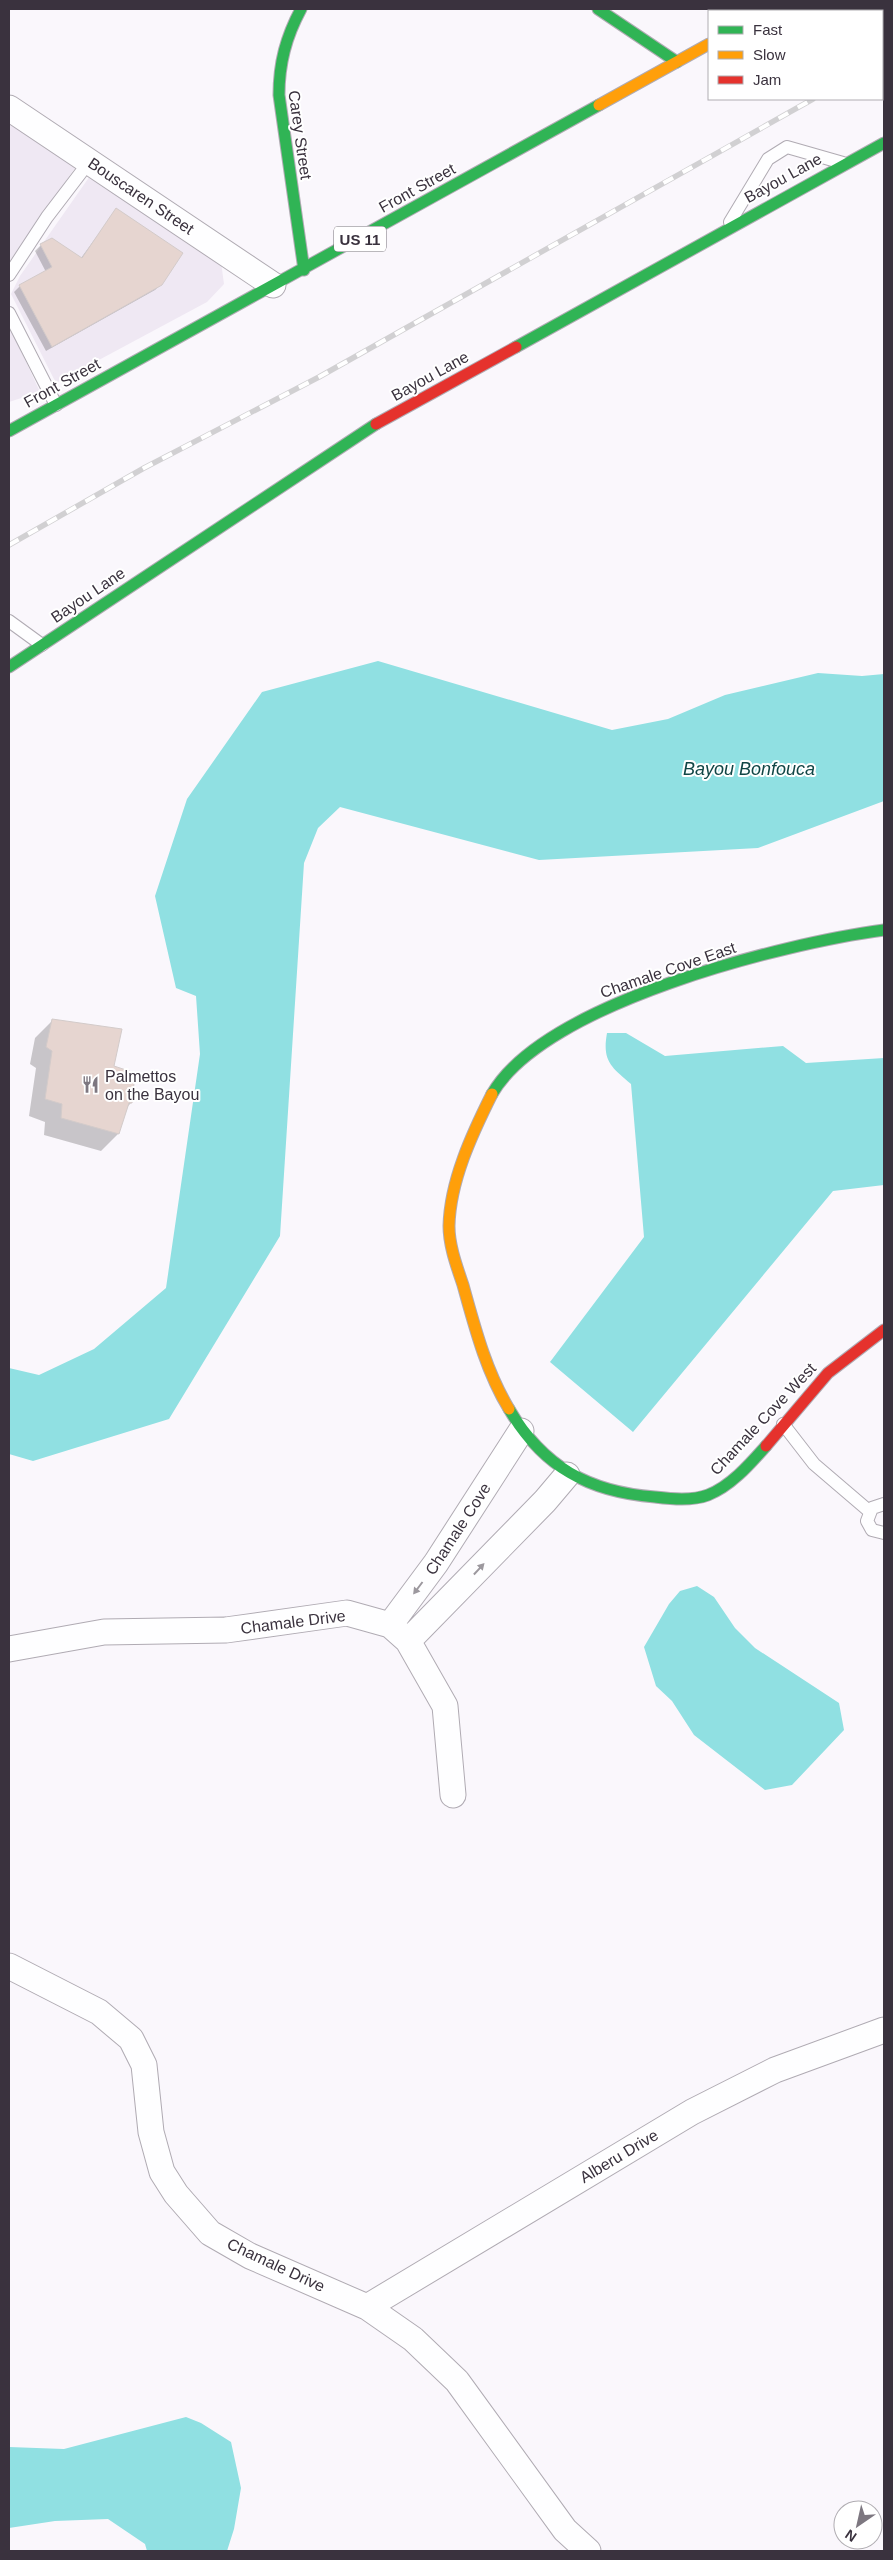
<svg xmlns="http://www.w3.org/2000/svg" width="893" height="2560" viewBox="0 0 893 2560" font-family="Arial,sans-serif">
	<style>
		.built { fill: #efe8f3 }
		.water { fill: #90e0e2 }
		.shadow { fill: #0003 }
		.building { fill: #e6d5d0; stroke: #d3cbca }
		.lines { fill: none; stroke-linecap: round; stroke-linejoin: round }
		.lane-casing { stroke: #b0abb3; stroke-width: 14 }
		.street-casing { stroke: #b0abb3; stroke-width: 27 }
		.fast-casing { stroke: #b0abb3; stroke-width: 13 }
		.slow-casing { stroke: #b0abb3; stroke-width: 13 }
		.jam-casing { stroke: #b0abb3; stroke-width: 13 }
		.lane { stroke: #fefeff; stroke-width: 12 }
		.street { stroke: #fefeff; stroke-width: 25 }
		.fast { stroke: #30b455; stroke-width: 11 }
		.slow { stroke: #ff9f0a; stroke-width: 11 }
		.jam { stroke: #e5322d; stroke-width: 11 }
		.rail-casing { stroke: #d1d0d2; stroke-width: 5.5 }
		.rail { stroke: #fff; stroke-width: 4; stroke-dasharray: 11; stroke-linecap: butt }
		.oneway { fill: #9c989e }
		.labels { text-anchor: middle; dominant-baseline: central; stroke-width: 4; stroke-linejoin: round; paint-order: stroke }
		.shield { fill: #fff; stroke: #757078; stroke-width: 1 }
		.shield-label { font-size: 15px; font-weight: bold; fill: #3a323e }
		.street-label { font-size: 16px; fill: #3a323e; stroke: #fff }
		.poi-label { font-size: 16px; fill: #3a323e; stroke: #fff; text-anchor: start }
		.water-label { font-size: 18px; font-style: italic; fill: #104646; stroke: #fff }
	</style>
	<rect width="100%" height="100%" fill="#faf7fc"/>
	<path class="built" d="M 9,120 L 77,165 L 9,262 Z
		M 90,176 L 221,262 L 224,284 L 207,302 L 56,383 L 11,294 L 20,276 Z
		M 9,325 L 40,392 L 9,402 Z"/>
	<path class="water" d="M 378,661 L 612,730 L 668,719 L 725,695 L 818,673 L 862,676 L 884,674 L 884,801 L 758,848 L 539,860 L 340,807 L 318,828 L 304,863 L 280,1236 L 169,1419 L 33,1461 L 9,1454 L 9,1368 L 39,1375 L 94,1349 L 166,1288 L 200,1054 L 196,996 L 176,988 L 155,896 L 187,799 L 262,692 Z
		M 607,1033 L 626,1033 L 665,1056 L 783,1046 L 806,1063 L 884,1058 L 884,1185 L 833,1191 L 633,1432 L 550,1362 L 644,1237 L 631,1084 C 611,1067 602,1061 607,1033 Z
		M 697,1586 L 714,1597 L 735,1628 L 755,1648 L 839,1703 L 844,1730 L 792,1785 L 765,1790 L 694,1735 L 672,1701 L 656,1686 L 644,1647 L 669,1604 L 680,1591 Z
		M 186,2417 L 201,2423 L 231,2442 L 241,2488 L 234,2529 L 227,2551 L 147,2551 L 145,2544 L 108,2519 L 55,2521 L 9,2528 L 9,2447 L 64,2449 Z"/>
	<path class="shadow" d="M 116,210 L 161,284 L 155,290 L 46,351 L 14,292 L 20,286 L 46,272 L 35,251 L 41,245 L 81,258 Z
		M 52,1021 L 112,1067 L 131,1103 L 126,1108 L 118,1134 L 101,1151 L 44,1135 L 45,1122 L 29,1116 L 36,1068 L 30,1064 L 35,1038 Z"/>
	<path class="building" d="M 116,208 L 183,253 L 162,285 L 52,347 L 19,285 L 52,267 L 40,244 L 52,238 L 82,258 Z
		M 52,1019 L 122,1029 L 114,1066 L 135,1073 L 132,1103 L 129,1103 L 119,1134 L 61,1118 L 62,1104 L 45,1099 L 52,1051 L 46,1047 Z"/>
	<g class="lines">
		<defs>
			<path id="lane" d="M 730,222 L 768,159 L 787,147 L 843,163
				M 9,275 L 47,217 L 89,162
				M 9,313 L 56,405
				M 9,621 L 42,645
				M 783,1424 L 814,1464 L 869,1511
				M 884,1504 L 872,1508 L 867,1521 L 872,1530 L 884,1533"/>
			<path id="street" d="M 9,108 L 273,285
				M 390,1625 L 436,1563 L 521,1431
				M 408,1641 L 545,1501 L 567,1475
				M 9,1649 L 104,1632 L 226,1630 L 347,1613 L 390,1625 L 408,1641 L 445,1706 L 453,1795
				M 9,1966 L 99,2012 L 131,2039 L 144,2065 L 151,2132 L 162,2172 L 176,2194 L 210,2233 L 250,2256 L 367,2307 L 413,2339 L 457,2381 L 565,2530 L 588,2551
				M 367,2307 L 692,2112 L 775,2070 L 884,2030"/>
			<path id="fast" d="M 301,9 C 286,37 279,63 279,95 L 304,270
				M 598,9 L 677,62
				M 767,11 L 772,9
				M 516,347 L 884,143
				M 9,431 L 599,105
				M 9,667 L 376,424
				M 492,1094 C 544,1003 785,943 884,930
				M 509,1409 C 543,1467 589,1492 655,1497 C 672,1499 692,1501 708,1495 C 731,1486 750,1464 766,1446"/>
			<path id="slow" d="M 599,105 L 709,44
				M 492,1094 C 472,1134 450,1181 449,1226 C 449,1246 457,1267 463,1285 C 475,1328 486,1371 509,1409"/>
			<path id="jam" d="M 376,424 L 516,347
				M 766,1446 L 828,1373 L 884,1330"/>
		</defs>
		<use href="#lane" class="lane-casing"/>
		<use href="#street" class="street-casing"/>
		<use href="#fast" class="fast-casing"/>
		<use href="#slow" class="slow-casing"/>
		<use href="#jam" class="jam-casing"/>
		<use href="#lane" class="lane"/>
		<use href="#street" class="street"/>
		<use href="#fast" class="fast"/>
		<use href="#slow" class="slow"/>
		<use href="#jam" class="jam"/>
		<defs>
			<path id="rail" d="M 882,61 L 884,60
				M 9,545 L 144,468 L 319,377 L 813,99"/>
		</defs>
		<use href="#rail" class="rail-casing"/>
		<use href="#rail" class="rail"/>
	</g>
	<defs><path id="oneway-solid" d="M-6-.8H1V-3.2L6.5 0L1 3.2V.8H-6Z" transform="scale(1.25)"/></defs>
	<g class="oneway">
		<use href="#oneway-solid" transform="translate(479 1569) rotate(-47)"/>
		<use href="#oneway-solid" transform="translate(418 1588) rotate(127)"/>
	</g>
	<defs>
		<symbol id="restaurant-bare" viewBox="-9 -9 18 18"><path d="M-5-6h1v4h1v-4h1v4h1v-4h1v5L-1.5 .5V6h-2V.5L-5-1ZM5-6V6H3V1.5H1.5Q1.5-4 5-6Z" fill="#7d7780" stroke="#fff" stroke-width="2.5" paint-order="stroke"/></symbol>
	</defs>
	<g fill-rule="evenodd">
		<use href="#restaurant-bare" x="78" y="1072" width="25" height="25"/>
	</g>
	<g class="labels">
		<rect class="shield" x="334" y="226.5" width="52" height="25" rx="4"/>
		<g class="shield-label">
			<text x="360" y="239">US 11</text>
		</g>
		<g class="street-label">
			<text transform="translate(300 135) rotate(82)">Carey Street</text>
			<text transform="translate(783 178) rotate(-29)">Bayou Lane</text>
			<text transform="translate(417 188) rotate(-29)">Front Street</text>
			<text transform="translate(141 196) rotate(34)">Bouscaren Street</text>
			<text transform="translate(430 376) rotate(-29)">Bayou Lane</text>
			<text transform="translate(62 383) rotate(-29)">Front Street</text>
			<text transform="translate(88 595) rotate(-34)">Bayou Lane</text>
			<text transform="translate(668 970) rotate(-19)">Chamale Cove East</text>
			<text transform="translate(763 1419) rotate(-47)">Chamale Cove West</text>
			<text transform="translate(458 1529) rotate(-57)">Chamale Cove</text>
			<text transform="translate(293 1622) rotate(-7)">Chamale Drive</text>
			<text transform="translate(619 2156) rotate(-31)">Alberu Drive</text>
			<text transform="translate(276 2265) rotate(25)">Chamale Drive</text>
		</g>
		<g class="poi-label">
			<text x="105" y="1076">Palmettos<tspan x="105" dy="18">on the Bayou</tspan></text>
		</g>
		<g class="water-label">
			<text x="749" y="769">Bayou Bonfouca</text>
		</g>
	</g>
	<rect width="893" height="2560" fill="none" stroke="#3a323e" stroke-width="20"/>
	<rect x="708" y="10" width="175" height="90" fill="#ffffff" stroke="#b0adb2"/>
	<rect x="718" y="26" width="25" height="8" fill="#30b455" stroke="#b0adb2"/>
	<text x="753" y="35" font-size="15" fill="#3a323e">Fast</text>
	<rect x="718" y="51" width="25" height="8" fill="#ff9f0a" stroke="#b0adb2"/>
	<text x="753" y="60" font-size="15" fill="#3a323e">Slow</text>
	<rect x="718" y="76" width="25" height="8" fill="#e5322d" stroke="#b0adb2"/>
	<text x="753" y="85" font-size="15" fill="#3a323e">Jam</text>
	<g transform="translate(858 2525) rotate(214)"><circle r="24" fill="#ffffff" stroke="#b0adb2"/>
	<path d="M0-4L9 19L0 12L-9 19Z" fill="#7d7780"/>
	<text y="-8" font-size="14" font-weight="bold" text-anchor="middle" fill="#3a323e">N</text>
	</g>
</svg>
